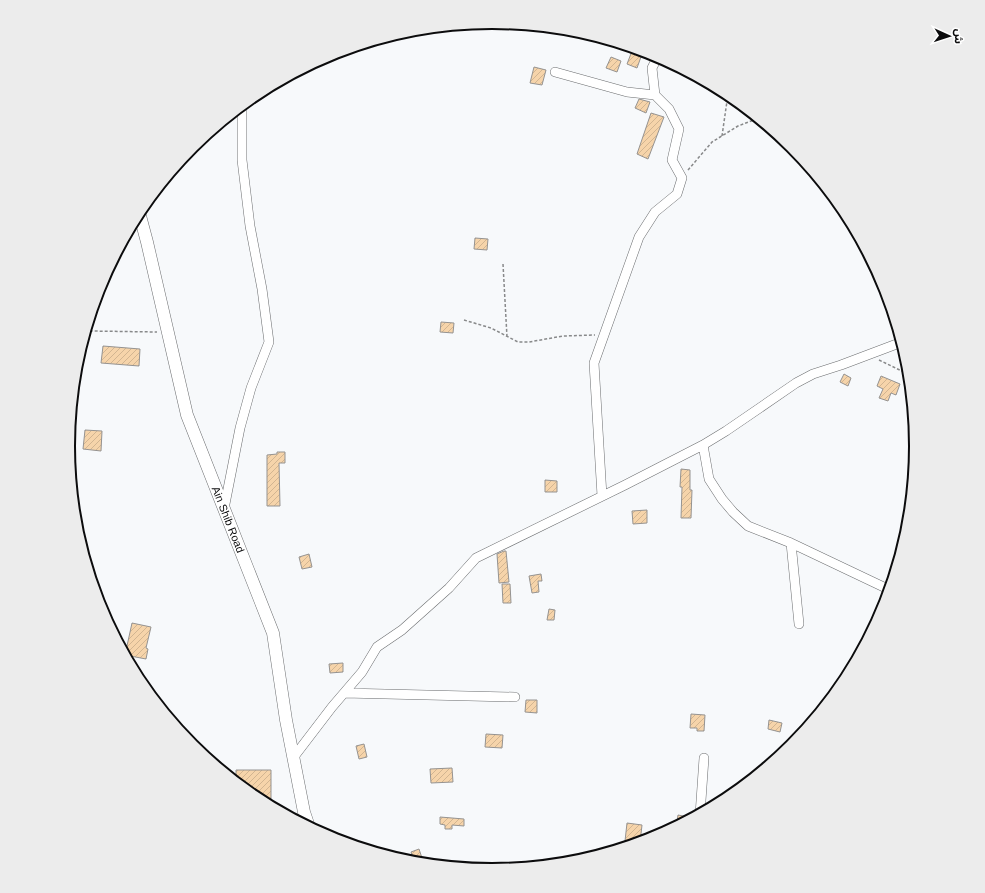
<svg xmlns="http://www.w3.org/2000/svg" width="985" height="893" viewBox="0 0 985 893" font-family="Arial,'Noto Sans Arabic',sans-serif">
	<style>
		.building { fill: url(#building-hatch); stroke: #959391 }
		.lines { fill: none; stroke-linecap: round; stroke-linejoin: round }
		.minor-casing { stroke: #6b6d6f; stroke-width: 10 }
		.major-casing { stroke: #6b6d6f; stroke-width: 13 }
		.path { stroke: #88898a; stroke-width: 1.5; stroke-dasharray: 3 2; stroke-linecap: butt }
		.minor { stroke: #fff; stroke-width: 9 }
		.major { stroke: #fff; stroke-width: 12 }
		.labels { text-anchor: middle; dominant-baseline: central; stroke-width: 3.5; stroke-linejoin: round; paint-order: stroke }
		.street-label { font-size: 11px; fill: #0c0c0d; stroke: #fff }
		.rim { fill: none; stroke: #0c0c0d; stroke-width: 2 }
	</style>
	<defs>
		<pattern id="building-hatch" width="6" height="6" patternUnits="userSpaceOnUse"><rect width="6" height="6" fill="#f6d4aa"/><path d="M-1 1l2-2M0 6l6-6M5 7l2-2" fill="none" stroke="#d2b591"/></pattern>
	</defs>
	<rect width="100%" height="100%" fill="#f7f9fb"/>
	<path class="building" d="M 632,51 L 642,54 L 637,68 L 627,64 Z
		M 611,57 L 621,61 L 617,72 L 606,68 Z
		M 534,67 L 546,70 L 542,85 L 530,83 Z
		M 639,99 L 650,102 L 646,113 L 635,108 Z
		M 651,113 L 664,117 L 648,159 L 637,154 Z
		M 475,238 L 488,239 L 487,250 L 474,249 Z
		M 441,322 L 454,323 L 453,333 L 440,332 Z
		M 103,346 L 140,349 L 139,366 L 101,363 Z
		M 844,374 L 851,378 L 848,386 L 840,382 Z
		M 881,376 L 900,384 L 896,395 L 891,393 L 888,401 L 879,398 L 883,389 L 877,386 Z
		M 85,430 L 102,431 L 101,451 L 83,449 Z
		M 277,452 L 285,452 L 285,463 L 279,463 L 280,506 L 267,506 L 267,455 L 277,454 Z
		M 681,469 L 690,470 L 690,490 L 692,490 L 691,518 L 681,518 L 682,487 L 680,487 Z
		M 545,480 L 557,481 L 557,492 L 545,492 Z
		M 647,510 L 647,523 L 633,524 L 632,511 Z
		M 504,551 L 506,551 L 509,582 L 499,583 L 497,554 Z
		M 309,554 L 312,567 L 302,569 L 299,557 Z
		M 541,574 L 542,581 L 538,581 L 539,592 L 532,593 L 529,576 Z
		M 502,584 L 510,584 L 511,603 L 503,603 Z
		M 549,609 L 555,610 L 554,620 L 547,620 Z
		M 132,623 L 151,627 L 146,648 L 148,649 L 146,659 L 125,655 Z
		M 343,663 L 343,672 L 330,673 L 329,664 Z
		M 526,700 L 537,700 L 537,713 L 525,712 Z
		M 691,714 L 705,715 L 704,731 L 697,731 L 697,728 L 690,728 Z
		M 769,720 L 782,723 L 780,732 L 768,729 Z
		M 486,734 L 503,735 L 502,748 L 485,747 Z
		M 364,744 L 367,757 L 359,759 L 356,746 Z
		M 452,768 L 453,782 L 431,783 L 430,769 Z
		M 236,770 L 271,770 L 271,807 L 256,799 L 236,783 Z
		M 678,815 L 694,818 L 676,828 Z
		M 440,817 L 464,819 L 464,826 L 452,825 L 452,829 L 445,829 L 445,825 L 440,824 Z
		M 627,823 L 642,825 L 640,843 L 625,841 Z
		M 419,849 L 424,864 L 415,863 L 411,852 Z"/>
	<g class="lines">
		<defs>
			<path id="minor" d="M 443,27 L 445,27
				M 555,72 L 627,92 L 655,95
				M 703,445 L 726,431 L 796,383 L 813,374 L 841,365 L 902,342
				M 602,496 L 594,363 L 639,237 L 655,212 L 677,194 L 682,178 L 672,160 L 679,129 L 669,109 L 655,95 L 652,68 L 658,56
				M 224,509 L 240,428 L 251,388 L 269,342 L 262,289 L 250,226 L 242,160 L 242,105
				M 791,543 L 799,624
				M 344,693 L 515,697
				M 293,758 L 332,707 L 362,672 L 377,647 L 402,630 L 449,588 L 476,558 L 625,485 L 703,445 L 709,479 L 722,499 L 733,512 L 748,526 L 791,543 L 890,590
				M 700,815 L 704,758"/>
			<g id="major">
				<path id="s1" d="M 139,212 L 147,242 L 187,415 L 273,633 L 286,720 L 304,812 L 309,827"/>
			</g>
		</defs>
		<use href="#minor" class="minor-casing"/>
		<use href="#major" class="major-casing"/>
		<path class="path" d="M 722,136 L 728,94
			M 688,170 L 712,142 L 738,126 L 759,118
			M 503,264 L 507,337
			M 464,320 L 491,328 L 518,342 L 529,342 L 563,336 L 595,335
			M 85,333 L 91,331 L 157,332
			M 879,360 L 910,375
			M 70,471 L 75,438 L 71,417"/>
		<use href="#minor" class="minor"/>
		<use href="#major" class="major"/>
	</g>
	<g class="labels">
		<g class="street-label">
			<text stroke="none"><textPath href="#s1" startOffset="321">Ain Shib Road</textPath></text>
		</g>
	</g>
	<path d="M0 0H985V893H0ZM75 446a417 417 0 1 1 834 0a417 417 0 1 1-834 0Z" fill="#ececec" fill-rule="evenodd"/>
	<path class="rim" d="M75 446a417 417 0 1 1 834 0a417 417 0 1 1-834 0Z"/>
	<g transform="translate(949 36) rotate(93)" stroke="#ffffff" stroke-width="3" paint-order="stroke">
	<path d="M0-3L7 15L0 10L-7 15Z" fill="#0c0c0d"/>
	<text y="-6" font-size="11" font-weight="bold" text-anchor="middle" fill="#0c0c0d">ش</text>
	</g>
</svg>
